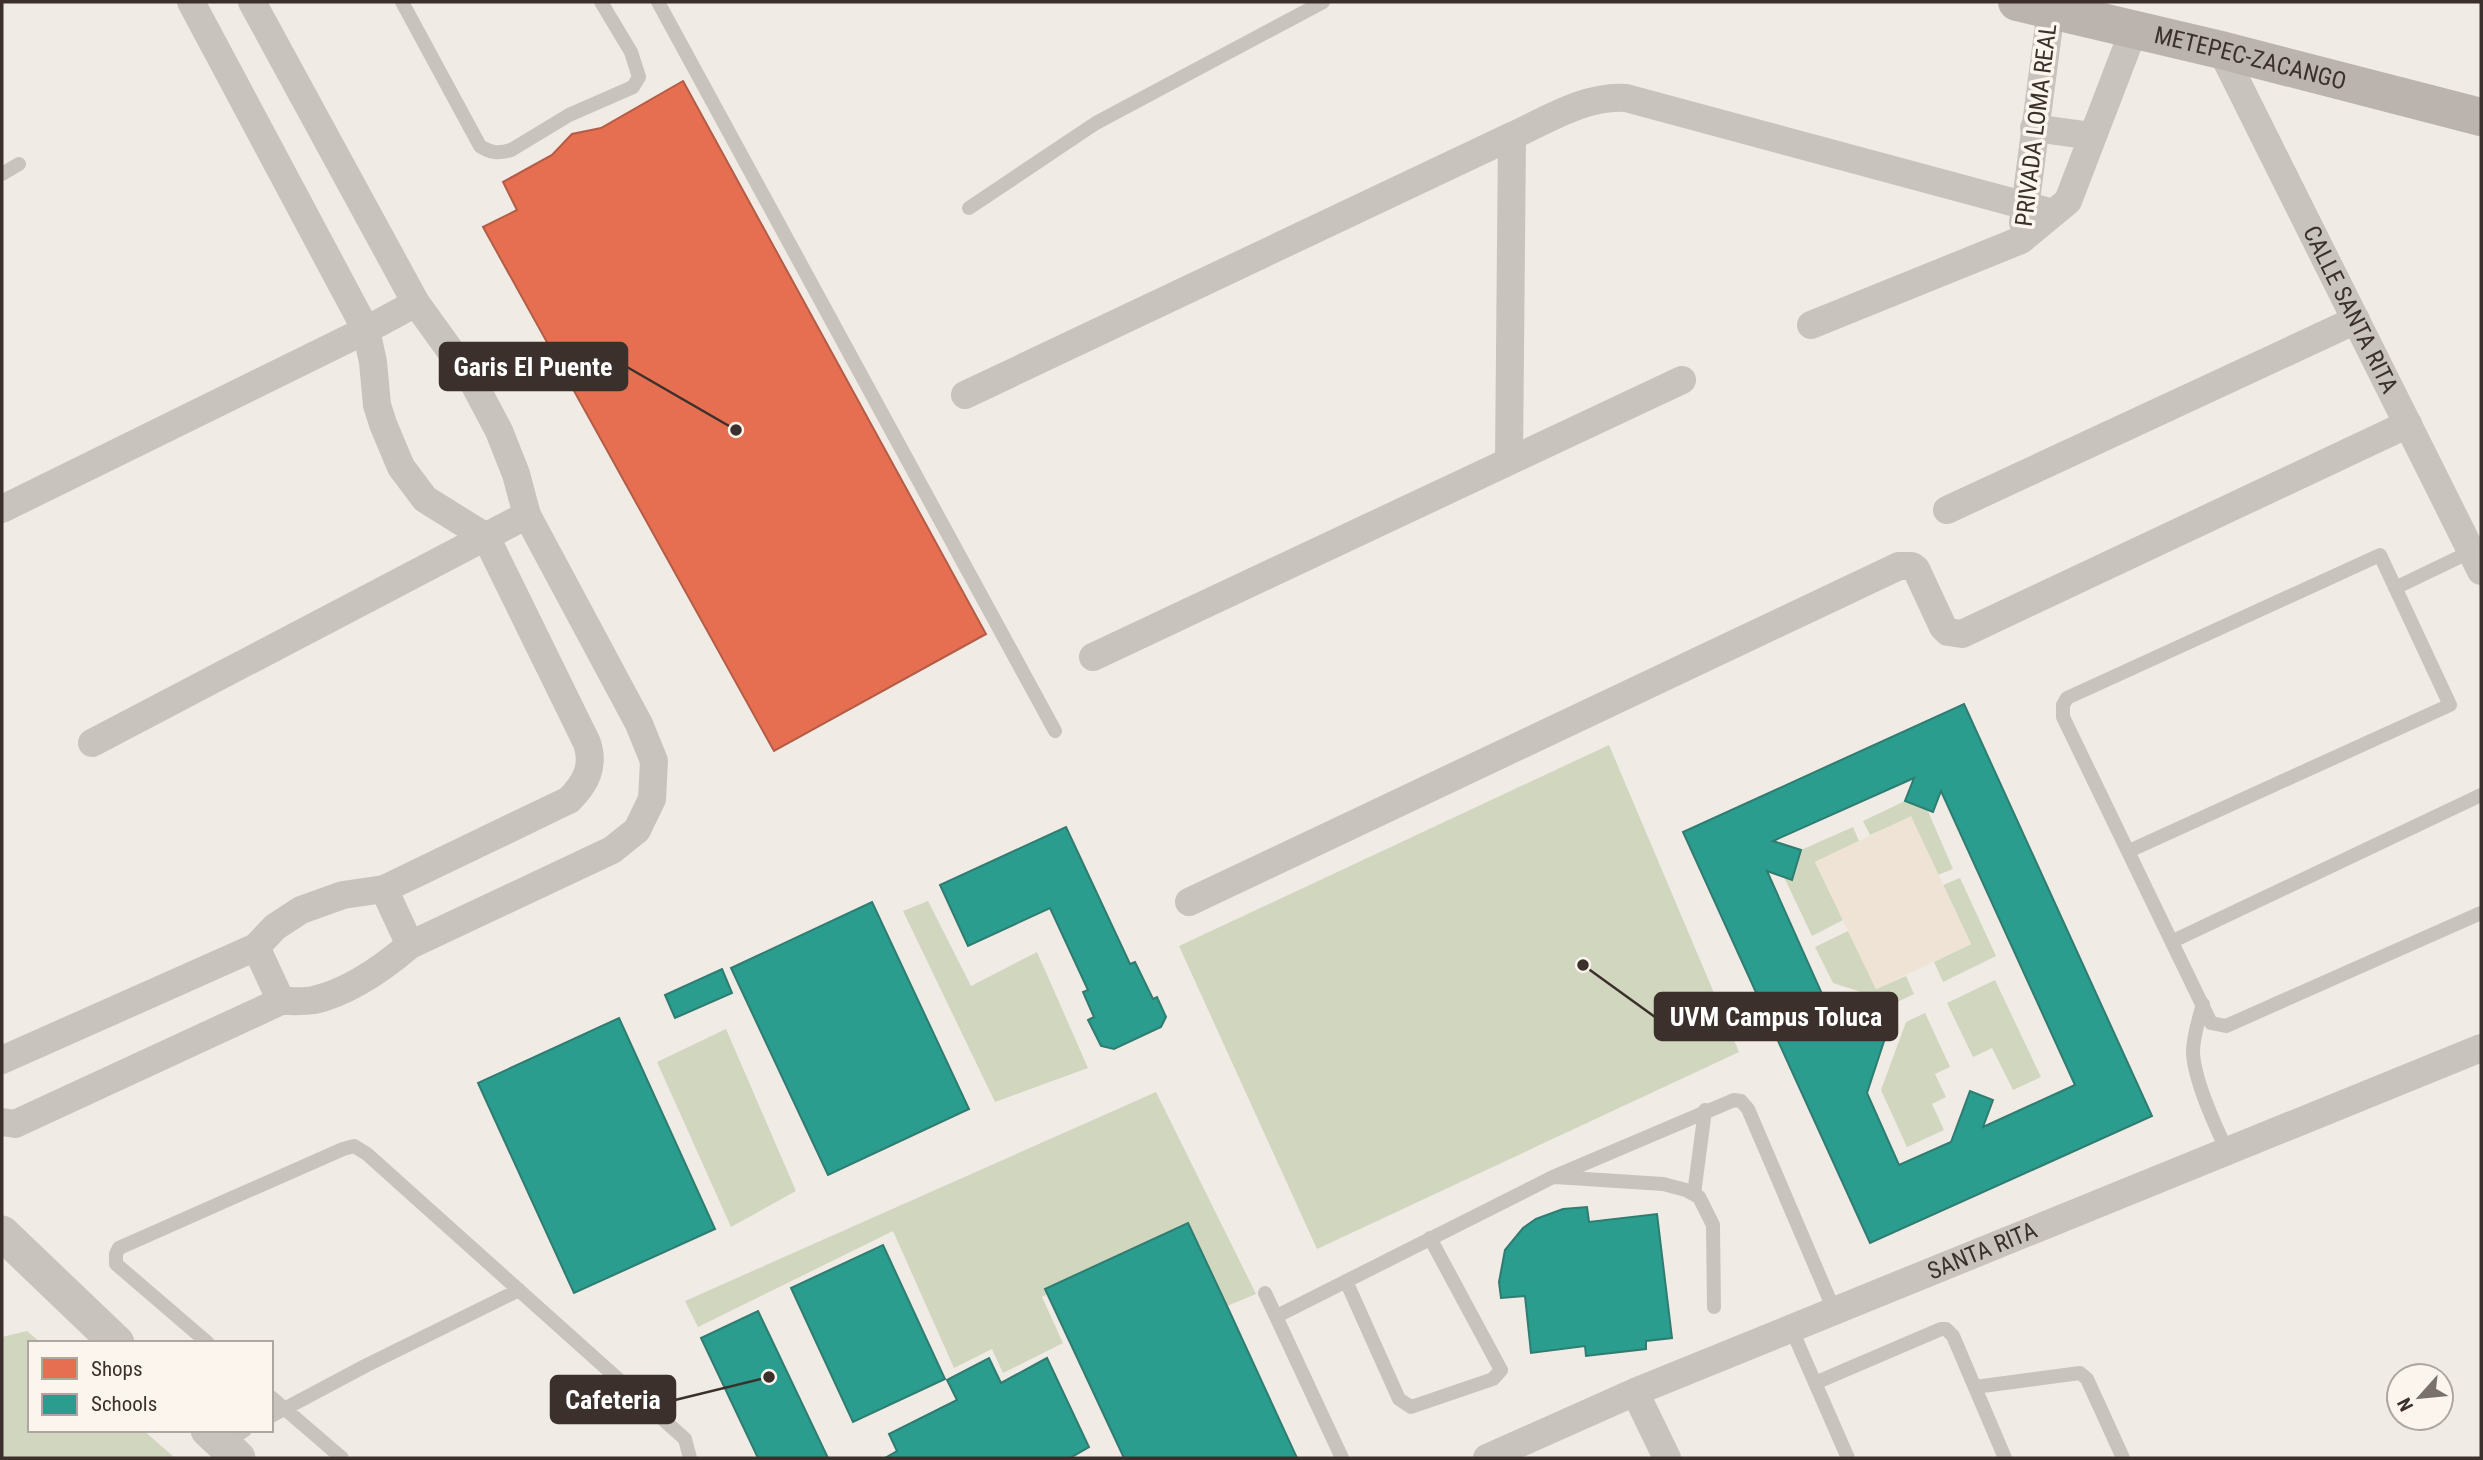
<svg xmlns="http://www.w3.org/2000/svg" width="2483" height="1460" viewBox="0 0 2483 1460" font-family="'Roboto Condensed',sans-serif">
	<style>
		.green { fill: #d1d6bf }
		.plaza { fill: #eee3d5 }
		.shops { fill: #e76f51; stroke: #b35c46; stroke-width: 2 }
		.schools { fill: #2a9d8f; stroke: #2f7c71; stroke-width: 2; fill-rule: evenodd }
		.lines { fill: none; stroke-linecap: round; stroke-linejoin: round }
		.service { stroke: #c9c3be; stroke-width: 14 }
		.minor { stroke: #c9c3be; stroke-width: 28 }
		.tertiary { stroke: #c9c3be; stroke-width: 35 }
		.secondary { stroke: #bab3ae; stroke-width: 38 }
		.labels { text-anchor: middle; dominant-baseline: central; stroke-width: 7; stroke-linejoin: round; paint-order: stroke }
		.street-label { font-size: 24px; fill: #3b302b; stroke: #fbf5ee }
		.leader { fill: none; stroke: #3b302b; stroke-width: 2.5 }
		.callout-dot { fill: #3b302b; stroke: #fbf5ee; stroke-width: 2.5 }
		.callout { fill: #3b302b; stroke: #3b302b; stroke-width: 2.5 }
		.callout-label { font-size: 26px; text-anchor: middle; font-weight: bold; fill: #fff }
	</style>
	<rect width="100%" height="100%" fill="#f0ebe5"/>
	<path class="green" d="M 1609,745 L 1739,1052 L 1317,1249 L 1179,946 Z
		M 1905,801 L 1927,809 L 1953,869 L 1938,875 L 1911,817 L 1870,835 L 1863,821 Z
		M 1853,827 L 1859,841 L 1815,862 L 1843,920 L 1812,936 L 1784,877 L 1792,880 L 1801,850 Z
		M 1960,878 L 1996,956 L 1943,982 L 1934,962 L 1971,944 L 1943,885 Z
		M 928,901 L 971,986 L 1037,952 L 1088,1068 L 995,1102 L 903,911 Z
		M 1848,931 L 1876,989 L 1906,976 L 1914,994 L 1895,1003 L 1833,983 L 1815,947 Z
		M 1995,980 L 2041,1077 L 2013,1090 L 1992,1048 L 1973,1057 L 1947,1003 Z
		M 1925,1013 L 1950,1067 L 1935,1074 L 1946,1097 L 1932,1104 L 1944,1130 L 1907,1147 L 1881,1090 L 1906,1022 Z
		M 726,1029 L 796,1191 L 731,1227 L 657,1062 Z
		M 1156,1092 L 1256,1294 L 1227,1306 L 1188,1223 L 1042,1297 L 1063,1343 L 1003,1373 L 992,1349 L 954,1368 L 893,1231 L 698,1327 L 685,1301 Z
		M 27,1331 L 41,1343 L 30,1343 L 30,1430 L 143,1430 L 175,1458 L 2,1458 L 2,1337 Z"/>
	<path class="plaza" d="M 1911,816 L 1971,944 L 1876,989 L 1815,862 Z"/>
	<path class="shops" d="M 683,81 L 986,634 L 774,751 L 483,227 L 517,210 L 503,182 L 552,155 L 572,134 L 601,128 Z"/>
	<path class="schools" d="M 1964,704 L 2152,1116 L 1870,1243 L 1683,832 ZM 1914,778 L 1905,801 L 1933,812 L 1941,791 L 2075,1085 L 1983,1127 L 1993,1100 L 1970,1091 L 1951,1142 L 1899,1165 L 1867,1093 L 1892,1017 L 1822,994 L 1767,871 L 1792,880 L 1801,850 L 1773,841 Z
		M 1066,827 L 1130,964 L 1135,962 L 1153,999 L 1157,997 L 1166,1017 L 1161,1027 L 1114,1049 L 1101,1046 L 1088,1020 L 1094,1017 L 1083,992 L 1088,990 L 1050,908 L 968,946 L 940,885 Z
		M 872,902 L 969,1109 L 828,1175 L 731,968 Z
		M 722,969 L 732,993 L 675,1018 L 665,995 Z
		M 619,1018 L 715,1229 L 574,1293 L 478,1083 Z
		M 1587,1207 L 1589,1222 L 1657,1214 L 1672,1338 L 1646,1341 L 1646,1349 L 1586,1356 L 1585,1346 L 1531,1353 L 1525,1296 L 1501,1298 L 1499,1282 L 1505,1250 L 1523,1228 L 1536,1219 L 1563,1209 Z
		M 1188,1223 L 1227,1306 L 1297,1458 L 1124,1458 L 1045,1289 Z
		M 883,1245 L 945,1379 L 853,1422 L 791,1288 Z
		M 758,1311 L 828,1458 L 758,1458 L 701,1338 Z
		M 989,1358 L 1001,1383 L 1047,1358 L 1089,1447 L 1070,1458 L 885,1458 L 897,1451 L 889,1434 L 957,1400 L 947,1380 Z"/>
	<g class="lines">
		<path class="service" d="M 402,2 L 480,146 C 491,153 498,154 511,150 L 569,115 L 633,87 L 639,77 L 631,52 L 601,2
			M 658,2 L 1055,731
			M 2,174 L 19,164
			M 969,208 L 1096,123 L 1323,2
			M 2395,588 L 2472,551
			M 2129,851 L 2450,705 L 2380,555 L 2067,698 L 2063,705 L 2063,717 L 2211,1023 L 2226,1026 L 2481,913
			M 2173,941 L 2481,795
			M 2203,1004 C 2199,1019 2193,1036 2193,1052 C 2194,1080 2215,1125 2227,1151
			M 1555,1177 L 1663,1184 L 1686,1190 L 1699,1197 L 1713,1225 L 1714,1307
			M 1694,1194 L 1705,1110
			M 1346,1281 L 1399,1399 L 1411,1407 L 1493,1379 L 1501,1370 L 1430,1238
			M 1265,1293 L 1342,1458
			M 1277,1316 L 1553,1177 L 1734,1100 L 1741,1101 L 1748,1109 L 1834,1310
			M 1791,1328 L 1848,1458
			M 208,1343 L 116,1264 L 116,1254 L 119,1248 L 343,1149 L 354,1146 L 367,1154 L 685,1439 L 690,1458
			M 1815,1383 L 1941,1329 L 1946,1329 L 1953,1336 L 2005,1458
			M 1975,1387 L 2080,1373 L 2087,1379 L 2123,1458
			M 271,1397 L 342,1458
			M 271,1416 L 367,1365 L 519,1290
			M 223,1444 L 245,1430"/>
		<g class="minor">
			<path id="s1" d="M 2221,50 L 2481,571"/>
			<path d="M 2034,128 L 2092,136"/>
			<path d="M 2023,223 L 2051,10"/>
			<path d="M 1811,325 L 2021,240 L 2068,201 L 2134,29"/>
			<path d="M 965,395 L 1512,136 C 1547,120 1586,95 1626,98 L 2053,213"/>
			<path d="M 1509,460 L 1512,136"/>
			<path d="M 2,509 L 366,330 L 416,303"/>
			<path d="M 1947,510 L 2356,320"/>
			<path d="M 1093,657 L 1682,380"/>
			<path d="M 92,743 L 527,515"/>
			<path d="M 384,889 L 410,945"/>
			<path d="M 1189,902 L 1899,566 L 1912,566 L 1916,569 L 1943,627 L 1948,632 L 1962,634 L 2408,424"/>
			<path d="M 256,947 L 281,1001"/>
			<path d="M 2,1060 L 256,947 L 275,927 L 301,910 L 343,895 L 384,889 L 569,800 C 585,784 595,767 587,743 L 486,537 L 425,499 L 401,467 L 383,424 L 377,405 L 373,362 L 366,330 L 191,2"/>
			<path d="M 2,1122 L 15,1124 L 281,1001 C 291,1001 303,1002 314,1000 C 349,992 383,968 410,945 L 612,850 L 637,830 L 652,799 L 654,761 L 639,724 L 527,515 L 516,474 L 499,431 L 473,382 L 416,303 L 252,2"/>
			<path d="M 1635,1392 L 1667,1458"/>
			<path id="s2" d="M 1487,1458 L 1635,1392 L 2481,1048"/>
		</g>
		<path class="tertiary" d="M 2,1233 L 117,1343
			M 208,1430 L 238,1458"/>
		<path class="secondary" id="s3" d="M 2017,2 L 2221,50 L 2481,117"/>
	</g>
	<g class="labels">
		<g class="street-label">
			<text stroke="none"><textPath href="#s3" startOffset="240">METEPEC-ZACANGO</textPath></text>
			<text transform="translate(2036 125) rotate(-83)">PRIVADA LOMA REAL</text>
			<text stroke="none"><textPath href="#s1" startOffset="290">CALLE SANTA RITA</textPath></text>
			<text stroke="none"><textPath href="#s2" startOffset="537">SANTA RITA</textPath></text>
		</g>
	</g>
	<path class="leader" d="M736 430L627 367M1583 965L1655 1017M769 1377L675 1400"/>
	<g class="callout-dot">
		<circle cx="736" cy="430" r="7"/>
		<circle cx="1583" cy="965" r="7"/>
		<circle cx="769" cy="1377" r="7"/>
	</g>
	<g class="callout">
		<rect x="440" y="343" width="187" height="47" rx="7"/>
		<rect x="1655" y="993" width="242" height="47" rx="7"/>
		<rect x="551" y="1376" width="124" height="47" rx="7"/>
	</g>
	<g class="callout-label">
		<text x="533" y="376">Garis El Puente</text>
		<text x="1776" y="1026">UVM Campus Toluca</text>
		<text x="613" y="1409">Cafeteria</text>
	</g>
	<rect width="2483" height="1460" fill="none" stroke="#3b302b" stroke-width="7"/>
	<rect x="28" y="1341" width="245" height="91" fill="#fbf5ee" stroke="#aea6a0" stroke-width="2"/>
	<rect x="42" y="1358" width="35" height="21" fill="#e76f51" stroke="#aea6a0" stroke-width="2"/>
	<text x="91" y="1376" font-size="21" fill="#3b302b">Shops</text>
	<rect x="42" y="1394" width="35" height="21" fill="#2a9d8f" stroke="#aea6a0" stroke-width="2"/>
	<text x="91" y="1411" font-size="21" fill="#3b302b">Schools</text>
	<g transform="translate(2420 1397) rotate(243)"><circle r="33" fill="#fbf5ee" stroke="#aea6a0" stroke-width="2"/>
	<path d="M0-5L12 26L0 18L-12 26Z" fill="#7a716c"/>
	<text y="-10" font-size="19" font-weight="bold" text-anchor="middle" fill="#3b302b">N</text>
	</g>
</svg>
